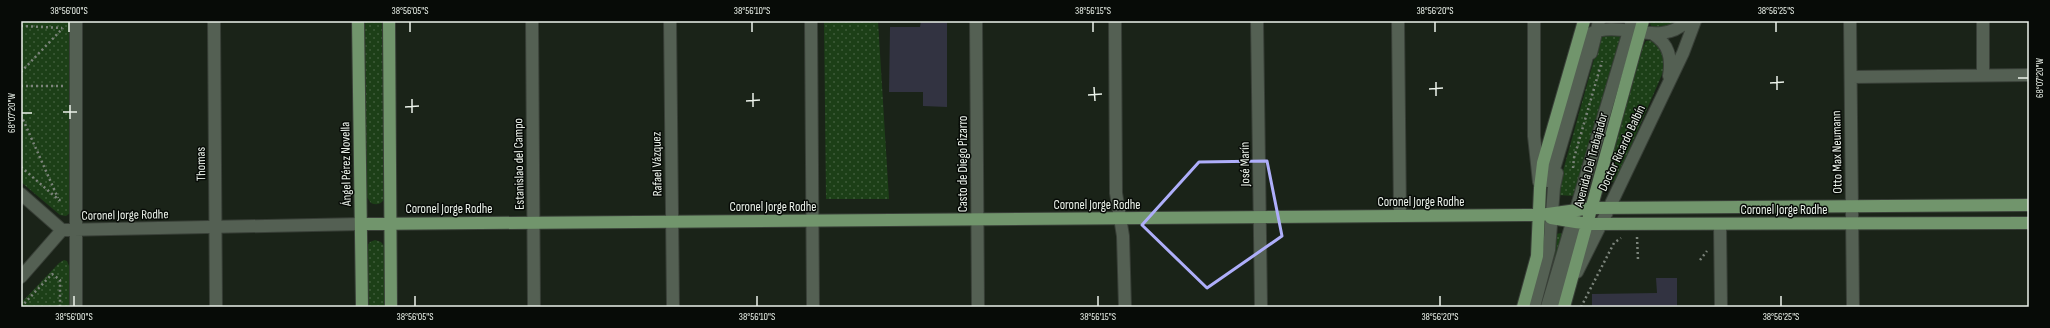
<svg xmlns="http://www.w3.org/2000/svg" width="2050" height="328" viewBox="0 0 2050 328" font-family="'Sofia Sans Condensed',sans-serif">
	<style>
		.grass { fill: url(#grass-dots) }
		.building { fill: #323341 }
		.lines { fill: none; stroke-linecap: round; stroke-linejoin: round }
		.minor-casing { stroke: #383f37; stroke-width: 14 }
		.major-casing { stroke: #383f37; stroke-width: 14 }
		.path { stroke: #7c847b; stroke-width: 2.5; stroke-dasharray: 2 3; stroke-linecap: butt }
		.minor { stroke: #546053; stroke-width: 12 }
		.major { stroke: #71956c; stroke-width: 12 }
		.marked { fill: none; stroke: #aeaefa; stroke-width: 3; stroke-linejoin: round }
		.ticks { fill: none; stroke: #ebf2ea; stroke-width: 1.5 }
		.labels { text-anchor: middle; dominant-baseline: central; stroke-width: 3; stroke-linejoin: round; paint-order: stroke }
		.street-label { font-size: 13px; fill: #ebf2ea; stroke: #070b07 }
		.neatline { fill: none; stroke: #ebf2ea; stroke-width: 1.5 }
		.ticks-label { font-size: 10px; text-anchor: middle; fill: #ebf2ea }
	</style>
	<defs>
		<pattern id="grass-dots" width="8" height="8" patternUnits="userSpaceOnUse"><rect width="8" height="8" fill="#1c3f17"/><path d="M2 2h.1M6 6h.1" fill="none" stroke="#3d5b39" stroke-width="1.8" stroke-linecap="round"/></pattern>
	</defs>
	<rect width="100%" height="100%" fill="#1a2318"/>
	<path class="grass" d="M 21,21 L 71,21 L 70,213 L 66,216 L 60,215 L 21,182 Z
		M 365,21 L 383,21 L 385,197 C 383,203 378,206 371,203 L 366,196 Z
		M 824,21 L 878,21 L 889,199 L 826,199 Z
		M 1649,21 L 1677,21 L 1668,28 L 1652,28 Z
		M 1601,34 L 1622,36 L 1576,194 L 1573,196 L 1559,195 L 1558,189 Z
		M 1652,40 L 1658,43 L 1665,57 L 1664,70 L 1616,180 L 1610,183 L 1606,181 L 1606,177 L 1642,49 L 1646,41 Z
		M 1561,233 L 1563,236 L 1544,307 L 1536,307 L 1556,234 Z
		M 375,240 L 381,242 L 385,247 L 385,307 L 367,307 L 366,247 L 370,242 Z
		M 64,260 L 67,261 L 69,266 L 70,307 L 21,307 L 21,303 L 59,263 Z"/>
	<path class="building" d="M 921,21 L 947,21 L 947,107 L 923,106 L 923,92 L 889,92 L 890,27 L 920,27 Z
		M 1656,278 L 1677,278 L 1677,307 L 1592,307 L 1592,294 L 1657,293 Z"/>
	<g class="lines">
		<defs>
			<path id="minor" d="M 76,21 L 76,307
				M 214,21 L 216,307
				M 532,21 L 534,307
				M 670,21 L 673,307
				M 811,21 L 813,307
				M 976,21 L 978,307
				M 1115,21 L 1116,193 L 1123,236 L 1125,307
				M 1257,21 L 1261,307
				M 1398,21 L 1400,216
				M 1534,21 L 1534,136 L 1539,182
				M 1850,21 L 1853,307
				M 1983,21 L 1983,75
				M 1589,34 C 1621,18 1659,49 1687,21
				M 1653,34 C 1669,44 1672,58 1669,76
				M 1587,40 L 1588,53 L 1585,64 L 1551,179 L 1548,181 L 1546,177 Z
				M 1591,53 L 1599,21
				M 1851,77 L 2029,75
				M 21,194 L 62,230 L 361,224
				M 1720,224 L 1721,307
				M 1577,272 L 1609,208 L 1683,53 L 1695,21
				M 21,277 L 62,230
				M 1534,307 L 1549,250 L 1554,187 L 1557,173
				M 1547,307 L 1632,21
				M 1557,307 L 1577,237 L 1576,234 L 1571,236 L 1569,244"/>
			<path id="major" d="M 358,21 L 362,307
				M 389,21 L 391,307
				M 1551,218 L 1588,224 L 2029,223
				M 361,224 L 1540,215 L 1592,208 L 2029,205
				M 1523,307 L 1537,256 L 1540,188 L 1543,163 L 1584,21
				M 1564,307 L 1643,21"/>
		</defs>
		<use href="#minor" class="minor-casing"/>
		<use href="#major" class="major-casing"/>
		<path class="path" d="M 21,26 L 62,28
			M 21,72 L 63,28
			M 21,86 L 64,86
			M 21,115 L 58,198
			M 21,167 L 59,200 L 63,200
			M 1573,168 L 1574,158 L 1602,61
			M 1637,237 L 1638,260
			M 1700,260 L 1707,251
			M 21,307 L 52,274 L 60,280 L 60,307
			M 1581,307 L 1614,243 L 1621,238"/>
		<use href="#minor" class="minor"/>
		<use href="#major" class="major"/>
	</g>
	<path class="marked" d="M 1267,161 L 1282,236 L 1207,288 L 1142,225 L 1199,162 Z"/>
	<path class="ticks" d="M 69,22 L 69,32M 410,22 L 410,32M 752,22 L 752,32M 1093,22 L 1093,32M 1435,22 L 1435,32M 1776,22 L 1776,32M 1777,76 L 1777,90M 2018,78 L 2028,78M 1436,82 L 1436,96M 1770,83 L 1784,82M 1094,87 L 1095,101M 1429,89 L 1443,88M 753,93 L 753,107M 1088,95 L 1102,94M 412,99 L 412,113M 746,101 L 760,100M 70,105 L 70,119M 405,107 L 419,106M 63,112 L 77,112M 22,113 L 32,113M 74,296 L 74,306M 415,296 L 415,306M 757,296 L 757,306M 1098,296 L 1098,306M 1440,296 L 1440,306M 1781,296 L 1781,306"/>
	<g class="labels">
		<g class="street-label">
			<text transform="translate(1622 148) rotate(-65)">Doctor Ricardo Balbín</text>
			<text transform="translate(1837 152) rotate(-91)">Otto Max Neumann</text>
			<text transform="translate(1591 160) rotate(-75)">Avenida Del Trabajador</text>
			<text transform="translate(201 164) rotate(-91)">Thomas</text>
			<text transform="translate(346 164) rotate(-91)">Ángel Pérez Novella</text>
			<text transform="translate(519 164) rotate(-91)">Estanislao del Campo</text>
			<text transform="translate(657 164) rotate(-91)">Rafael Vázquez</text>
			<text transform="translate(963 164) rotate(-90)">Casto de Diego Pizarro</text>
			<text transform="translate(1245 164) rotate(-91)">José Marín</text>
			<text x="1421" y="202">Coronel Jorge Rodhe</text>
			<text x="1097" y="205">Coronel Jorge Rodhe</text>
			<text x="773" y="207">Coronel Jorge Rodhe</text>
			<text x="449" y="209">Coronel Jorge Rodhe</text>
			<text x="1784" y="210">Coronel Jorge Rodhe</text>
			<text transform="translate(125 215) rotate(-1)">Coronel Jorge Rodhe</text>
		</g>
	</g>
	<rect width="2050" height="328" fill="none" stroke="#070b07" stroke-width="44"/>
	<rect x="22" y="22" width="2006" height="284" class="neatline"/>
	<g class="ticks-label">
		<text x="69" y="14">38°56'00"S</text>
		<text x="410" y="14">38°56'05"S</text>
		<text x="752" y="14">38°56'10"S</text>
		<text x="1093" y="14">38°56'15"S</text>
		<text x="1435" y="14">38°56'20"S</text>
		<text x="1776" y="14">38°56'25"S</text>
		<text transform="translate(2039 78) rotate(-90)" y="4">68°07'20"W</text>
		<text transform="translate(11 113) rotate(-90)" y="4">68°07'20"W</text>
		<text x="74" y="320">38°56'00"S</text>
		<text x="415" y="320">38°56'05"S</text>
		<text x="757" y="320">38°56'10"S</text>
		<text x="1098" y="320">38°56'15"S</text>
		<text x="1440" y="320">38°56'20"S</text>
		<text x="1781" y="320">38°56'25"S</text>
	</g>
</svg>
